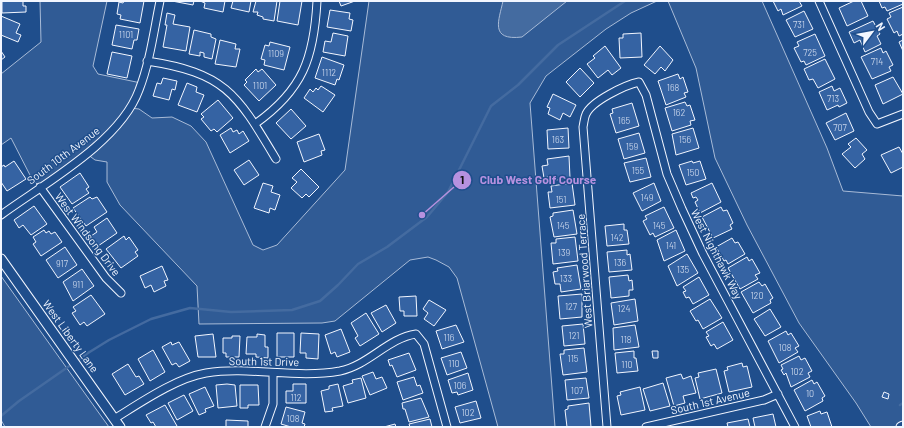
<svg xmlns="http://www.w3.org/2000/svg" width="904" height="428" viewBox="0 0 904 428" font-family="Barlow,sans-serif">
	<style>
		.built { fill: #305b95; stroke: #a8bbd7 }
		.water { fill: #446ba0; stroke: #a8bbd7 }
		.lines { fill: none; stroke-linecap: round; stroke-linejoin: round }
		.stream { stroke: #446ba0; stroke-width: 2.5 }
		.building { fill: #3563a3; stroke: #f2f6ff }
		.minor-casing { stroke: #f2f6ff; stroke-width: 9 }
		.tertiary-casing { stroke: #f2f6ff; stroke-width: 11 }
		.minor { stroke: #1f4e8c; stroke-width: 7 }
		.tertiary { stroke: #1f4e8c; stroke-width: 9 }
		.labels { text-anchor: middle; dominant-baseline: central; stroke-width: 3; stroke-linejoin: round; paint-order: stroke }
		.number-label { font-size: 9px; fill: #c3d1e8 }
		.street-label { font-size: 11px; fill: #f2f6ff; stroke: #1f4e8c }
		.leader { fill: none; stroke: #b691df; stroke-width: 1.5 }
		.callout-dot { fill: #b691df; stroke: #1f4e8c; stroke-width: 1.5 }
		.mark-label { font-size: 12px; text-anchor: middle; font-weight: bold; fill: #111 }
		.callout-label { font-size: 12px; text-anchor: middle; font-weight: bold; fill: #b691df; stroke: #1f4e8c; stroke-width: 3; stroke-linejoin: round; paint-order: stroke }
	</style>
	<rect width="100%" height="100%" fill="#1f4e8c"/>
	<path class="built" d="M 40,1 L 107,1 L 93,66 L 98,74 L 141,83 L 130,108 L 139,109 L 152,118 L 172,117 L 191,126 L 206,142 L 253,245 L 263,250 L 277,245 L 345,170 L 369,1 L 657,1 L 631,13 L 606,29 L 546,76 L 530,103 L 555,427 L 498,427 L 457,278 L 449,267 L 436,260 L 428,257 L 410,260 L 335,321 L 322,323 L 199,324 L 197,286 L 120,205 L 107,182 L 107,162 L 95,160 L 87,154 L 40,187 L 32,179 L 11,138 L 1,145 L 1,74 L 41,42 Z
		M 668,1 L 762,1 L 827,148 L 843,191 L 903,196 L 903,427 L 871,427 L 856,403 L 799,323 L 747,225 L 715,158 L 696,68 Z
		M 1,276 L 96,409 L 109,427 L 5,427 L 1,420 Z"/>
	<path class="water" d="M 503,1 L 567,1 L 522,37 C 489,41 499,20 503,1 Z"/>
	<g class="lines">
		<path class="stream" d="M 900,405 L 903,403
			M 1,416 L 19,401 L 88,353 L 109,340 L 151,319 L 190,308 L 231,312 L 292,310 L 320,301 L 338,285 L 358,264 L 387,247 L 427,217 L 448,192 L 491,106 L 518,85 L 558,45 L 625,1"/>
	</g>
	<path class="building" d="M 2,1 L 23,1 L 23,6 L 26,6 L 26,12 L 2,13 Z
		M 124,1 L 144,1 L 140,23 L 120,19 L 121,15 L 117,14 L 119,2 L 123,3 Z
		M 172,1 L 194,1 L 193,5 Z
		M 200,1 L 225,1 L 223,12 L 204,8 L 205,3 Z
		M 233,1 L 251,1 L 249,12 L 231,8 Z
		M 256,1 L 277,1 L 274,21 L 263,19 L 263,17 L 257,15 L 258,12 L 253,12 Z
		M 280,1 L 302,1 L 298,25 L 277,21 Z
		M 339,1 L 355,1 L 341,6 Z
		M 773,1 L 799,1 L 802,6 L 783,15 L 781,9 L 778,11 Z
		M 854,1 L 861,1 L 868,16 L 847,26 L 839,8 Z
		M 879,1 L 903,1 L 903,4 L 887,11 L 885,7 L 882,8 Z
		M 903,7 L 903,34 L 899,36 L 897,31 L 894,33 L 887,19 L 891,17 L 889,13 Z
		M 330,10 L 350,13 L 349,19 L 353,20 L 351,31 L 327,27 Z
		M 804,11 L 813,29 L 795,37 L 786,20 Z
		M 167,13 L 175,15 L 173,24 L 190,27 L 186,51 L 163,47 L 167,25 L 165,25 Z
		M 1,16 L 20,24 L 16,33 L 21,35 L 18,42 L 1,35 Z
		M 873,21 L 880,34 L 877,36 L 881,44 L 865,52 L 860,40 L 854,43 L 849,32 Z
		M 116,25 L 139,29 L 137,40 L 134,40 L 132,49 L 112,45 Z
		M 194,30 L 211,34 L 211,37 L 216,39 L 212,59 L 204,57 L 204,53 L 200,52 L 200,56 L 189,54 Z
		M 333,33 L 348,36 L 345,56 L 323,52 L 325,41 L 331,42 Z
		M 641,33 L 642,57 L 620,58 L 619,38 L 623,38 L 623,34 Z
		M 815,34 L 825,56 L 806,65 L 804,61 L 801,62 L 794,48 L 799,46 L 797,42 Z
		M 220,40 L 236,44 L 235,49 L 240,49 L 236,67 L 215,64 Z
		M 903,40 L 903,51 L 899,42 Z
		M 270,42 L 290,47 L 284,70 L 264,65 L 265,60 L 261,59 L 265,45 L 269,46 Z
		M 605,46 L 621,68 L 612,75 L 608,70 L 598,78 L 587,64 L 595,58 L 593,56 Z
		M 660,46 L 673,60 L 665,71 L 661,67 L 655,74 L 644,65 Z
		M 881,48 L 883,53 L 886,51 L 893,65 L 889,67 L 891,71 L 872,79 L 861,57 Z
		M 1,51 L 5,57 L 1,60 Z
		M 112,52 L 132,56 L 127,78 L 107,74 Z
		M 322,57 L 344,65 L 339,80 L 337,79 L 335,85 L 315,78 Z
		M 825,59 L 835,79 L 818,88 L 813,79 L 809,80 L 804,69 Z
		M 580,68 L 594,83 L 580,97 L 566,82 Z
		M 256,69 L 258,72 L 262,69 L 276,85 L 259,101 L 244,85 L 247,82 L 245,80 Z
		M 678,74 L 680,79 L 683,77 L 688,92 L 684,93 L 686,97 L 666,105 L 658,81 Z
		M 893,77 L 903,94 L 883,104 L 875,85 Z
		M 163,78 L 177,81 L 175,90 L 172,89 L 169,100 L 153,96 L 157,83 L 161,84 Z
		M 187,83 L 197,87 L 196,92 L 204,95 L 197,112 L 178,105 Z
		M 321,86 L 335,95 L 323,112 L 304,98 L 310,89 L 313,92 L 316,88 L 318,90 Z
		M 832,86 L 834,91 L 840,88 L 847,103 L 839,107 L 838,105 L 827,110 L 819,92 Z
		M 553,94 L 576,105 L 570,117 L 563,113 L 560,120 L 548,114 L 550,108 L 547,107 Z
		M 218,100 L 233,118 L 217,132 L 214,129 L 211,131 L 201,119 L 204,117 L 201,114 Z
		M 685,102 L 687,106 L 690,105 L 695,120 L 690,121 L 691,125 L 672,131 L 665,108 Z
		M 632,103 L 639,126 L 616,133 L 610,114 L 613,113 L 612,109 Z
		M 291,109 L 306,126 L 291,139 L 276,123 Z
		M 846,113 L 854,131 L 835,140 L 826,123 Z
		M 231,128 L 233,132 L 237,130 L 239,134 L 243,131 L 249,141 L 230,153 L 220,135 Z
		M 568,128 L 569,148 L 548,149 L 547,130 Z
		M 693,128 L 699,148 L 676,155 L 672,134 Z
		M 639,133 L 645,153 L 624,159 L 618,139 Z
		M 319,134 L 325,150 L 321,151 L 322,155 L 304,162 L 297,142 Z
		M 856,138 L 867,150 L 862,154 L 865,159 L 855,168 L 842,154 L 851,147 L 848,144 Z
		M 899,147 L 903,154 L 903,167 L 891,173 L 881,155 Z
		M 569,156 L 570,178 L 549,181 L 548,177 L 544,178 L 542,166 L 548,165 L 547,159 Z
		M 646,158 L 651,177 L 630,182 L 624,163 Z
		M 249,160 L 259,175 L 244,185 L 234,170 Z
		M 14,161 L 26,179 L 7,191 L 1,182 L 1,167 L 4,165 L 5,167 Z
		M 692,161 L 693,163 L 700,161 L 706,179 L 686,185 L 679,165 Z
		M 301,169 L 319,187 L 309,197 L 306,194 L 302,198 L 291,188 L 297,182 L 292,178 Z
		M 80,173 L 89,187 L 86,189 L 89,193 L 72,204 L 60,187 Z
		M 263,183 L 273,186 L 271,192 L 280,195 L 275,210 L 270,208 L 269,213 L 254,208 Z
		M 572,183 L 575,205 L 550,208 L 548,192 L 552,192 L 551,186 Z
		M 654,183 L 661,201 L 642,211 L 633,193 Z
		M 712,183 L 721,202 L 700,213 L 695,202 L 698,200 L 696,197 L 693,198 L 691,193 Z
		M 90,197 L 92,199 L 97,197 L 107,212 L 86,226 L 73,208 Z
		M 34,206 L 47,224 L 31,235 L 23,225 L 19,228 L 14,220 Z
		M 664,207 L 674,228 L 655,237 L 653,233 L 650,235 L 643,221 L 647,219 L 645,216 Z
		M 721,207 L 723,211 L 727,210 L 733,223 L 730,225 L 732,229 L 713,238 L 702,217 Z
		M 573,210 L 577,234 L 554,237 L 550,217 L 553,216 L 553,213 Z
		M 107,218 L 117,233 L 98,246 L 91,236 L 97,232 L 94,227 Z
		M 624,224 L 624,230 L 627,230 L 629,244 L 607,246 L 605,226 Z
		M 44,230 L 46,233 L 49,231 L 51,234 L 55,232 L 62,242 L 41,256 L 33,244 L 36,242 L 33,237 Z
		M 676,230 L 685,251 L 664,261 L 657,240 Z
		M 124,236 L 126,240 L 129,237 L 138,250 L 135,252 L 138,256 L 121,268 L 106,249 Z
		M 575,237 L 578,261 L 553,264 L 551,243 L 556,243 L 556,239 Z
		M 732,238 L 735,243 L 738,242 L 745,254 L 728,264 L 726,260 L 724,261 L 716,247 Z
		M 65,247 L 77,265 L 58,278 L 46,260 Z
		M 627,250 L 627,255 L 630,254 L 632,270 L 609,272 L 607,252 Z
		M 687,254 L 698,273 L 677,286 L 668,266 Z
		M 747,257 L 749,261 L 752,259 L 760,273 L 755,275 L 758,279 L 740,289 L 728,268 Z
		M 577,265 L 581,289 L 561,292 L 560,284 L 555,284 L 553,272 L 558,271 L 557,268 Z
		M 162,266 L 168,280 L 164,281 L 166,286 L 154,292 L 151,285 L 145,288 L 140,276 Z
		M 82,269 L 94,286 L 73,301 L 63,282 Z
		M 628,275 L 629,281 L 632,280 L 633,290 L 629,290 L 629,296 L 611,298 L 609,277 Z
		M 699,277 L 709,295 L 693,304 L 689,297 L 686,298 L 683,292 L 686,291 L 683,287 Z
		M 759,282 L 762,286 L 765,284 L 773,298 L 770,300 L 771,303 L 753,313 L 741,292 Z
		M 582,294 L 582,317 L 560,319 L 558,296 Z
		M 91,295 L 105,314 L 87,326 L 84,322 L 80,325 L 72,313 L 76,311 L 73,307 Z
		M 416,296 L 417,316 L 404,316 L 404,311 L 400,311 L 399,297 Z
		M 635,299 L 638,321 L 614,325 L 611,303 Z
		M 710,299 L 722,318 L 703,329 L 698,320 L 696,321 L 690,311 Z
		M 429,300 L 446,310 L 434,326 L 424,319 L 428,313 L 423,309 Z
		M 386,305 L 396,323 L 382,332 L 371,313 Z
		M 770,309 L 781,327 L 765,336 L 754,319 Z
		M 366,313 L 379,334 L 360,346 L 355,338 L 358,336 L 351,323 Z
		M 723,322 L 733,340 L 717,349 L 714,344 L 711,346 L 706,337 L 709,336 L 706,332 Z
		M 583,324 L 585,344 L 564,346 L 562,326 Z
		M 456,325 L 464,342 L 442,349 L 436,331 Z
		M 635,325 L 639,347 L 614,350 L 613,328 Z
		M 341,329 L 350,352 L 337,357 L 335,352 L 331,354 L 325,335 Z
		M 786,331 L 788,335 L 791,333 L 799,346 L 795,348 L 798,352 L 779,363 L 768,341 Z
		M 277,333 L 294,333 L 294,357 L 277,357 Z
		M 301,333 L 319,334 L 318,359 L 306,358 L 306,353 L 300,353 Z
		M 213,334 L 216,357 L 198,357 L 195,336 Z
		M 257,334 L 265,335 L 265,347 L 268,347 L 268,358 L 256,357 L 256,354 L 246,354 L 247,337 L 257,337 Z
		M 232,336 L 240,336 L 239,357 L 226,357 L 226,353 L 223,353 L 223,338 L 232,338 Z
		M 171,342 L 172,345 L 179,342 L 190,361 L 179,367 L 176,363 L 172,365 L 162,347 Z
		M 584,348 L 587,372 L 563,375 L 560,354 L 564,354 L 564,350 Z
		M 153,350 L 165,372 L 150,381 L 138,359 Z
		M 634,351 L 634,358 L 636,358 L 638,371 L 617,373 L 615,353 Z
		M 652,351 L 658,351 L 658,358 L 653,358 Z
		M 461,352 L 467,368 L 447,375 L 441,358 Z
		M 409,353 L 416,370 L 397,377 L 392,365 L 390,366 L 388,360 Z
		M 799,356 L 801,360 L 805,358 L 812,371 L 808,373 L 810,377 L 791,387 L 786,373 L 784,375 L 781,370 L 783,369 L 781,365 Z
		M 742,363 L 743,367 L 747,366 L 752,387 L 729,392 L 724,371 L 728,370 L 727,367 Z
		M 128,364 L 136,377 L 139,376 L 144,384 L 125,395 L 112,374 Z
		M 716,369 L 722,393 L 700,399 L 695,378 L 699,377 L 698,373 Z
		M 373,372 L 376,379 L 382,377 L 387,388 L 370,395 L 362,376 Z
		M 468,373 L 473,390 L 458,395 L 457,392 L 452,393 L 448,380 Z
		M 681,374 L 683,379 L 691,376 L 696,393 L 683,396 L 685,403 L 674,406 L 666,378 Z
		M 414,377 L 417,386 L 420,385 L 423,393 L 403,400 L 397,382 Z
		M 361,378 L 366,398 L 348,403 L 343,386 L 353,383 L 352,380 Z
		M 586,378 L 589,398 L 567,400 L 565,380 Z
		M 812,380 L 814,384 L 817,382 L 825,396 L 822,398 L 823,401 L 805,411 L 794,390 Z
		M 663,383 L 670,406 L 650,411 L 643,389 Z
		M 227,384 L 235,385 L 237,406 L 218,408 L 216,385 Z
		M 293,384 L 306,384 L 306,403 L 286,403 L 286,391 L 293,391 Z
		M 338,384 L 343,406 L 332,408 L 333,411 L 325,412 L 321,391 L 329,389 L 329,386 Z
		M 240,385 L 258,385 L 259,405 L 248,405 L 248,408 L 240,408 Z
		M 205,387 L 214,406 L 205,409 L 206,412 L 199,415 L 189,394 Z
		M 640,387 L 645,410 L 621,415 L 617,396 L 621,395 L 620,392 Z
		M 884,392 L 889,394 L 888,399 L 882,397 Z
		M 184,395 L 193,411 L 177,420 L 168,403 Z
		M 421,398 L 429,417 L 409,422 L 405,409 L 403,409 L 402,403 Z
		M 476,401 L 481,418 L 460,423 L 455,407 Z
		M 589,403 L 591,427 L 567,427 L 565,410 L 568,409 L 568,406 Z
		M 165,405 L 177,426 L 175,427 L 156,427 L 153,422 L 151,423 L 146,415 Z
		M 286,407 L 305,412 L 302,423 L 305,424 L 304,427 L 291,427 L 281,424 Z
		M 820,411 L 821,414 L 827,412 L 832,427 L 811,427 L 807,416 Z
		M 773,414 L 776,427 L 755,427 L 753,418 Z
		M 430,419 L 432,427 L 410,427 L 409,424 Z
		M 748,419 L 750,427 L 728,427 L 727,423 Z
		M 226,420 L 248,421 L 248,427 L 226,427 Z
		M 395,424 L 396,427 L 384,427 Z"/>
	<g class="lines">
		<defs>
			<path id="minor" d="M 819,1 L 869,112 L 877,124 L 903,114
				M 147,61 C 226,73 237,94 276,159
				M 255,124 C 303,90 314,58 317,1
				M 40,187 L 106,278 L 121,293
				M 1,215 C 45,183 120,142 139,90 C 150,62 154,30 160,1
				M 114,419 C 140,403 176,378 206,373 C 250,366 296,379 340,371 C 369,365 388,338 416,334 L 424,344 L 447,427
				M 265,427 L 273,404 L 273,373
				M 607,427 L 583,127 C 584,123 584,118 586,114 C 592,101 625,85 639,82 L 646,95 L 667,174 L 682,209 L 703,254 L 795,427
				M 646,427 L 764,400 L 778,394"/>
			<path id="tertiary" d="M 1,259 L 120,427
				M 901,427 L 903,426"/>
		</defs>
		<use href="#minor" class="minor-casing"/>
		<use href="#tertiary" class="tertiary-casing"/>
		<use href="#minor" class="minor"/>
		<use href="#tertiary" class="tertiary"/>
	</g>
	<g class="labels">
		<g class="number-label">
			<text x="799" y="24">731</text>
			<text x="126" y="34">1101</text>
			<text x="810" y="52">725</text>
			<text x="276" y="53">1109</text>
			<text x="877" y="61">714</text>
			<text x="329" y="72">1112</text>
			<text x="260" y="85">1101</text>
			<text x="673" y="87">168</text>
			<text x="833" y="98">713</text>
			<text x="679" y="112">162</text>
			<text x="624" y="120">165</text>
			<text x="840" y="127">707</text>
			<text x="558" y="139">163</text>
			<text x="685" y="139">156</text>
			<text x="632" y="146">159</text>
			<text x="638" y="170">155</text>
			<text x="693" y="172">150</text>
			<text x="647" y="197">149</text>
			<text x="561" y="199">151</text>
			<text x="563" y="225">145</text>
			<text x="659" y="225">145</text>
			<text x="617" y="237">142</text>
			<text x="671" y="245">141</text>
			<text x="564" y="252">139</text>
			<text x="620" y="262">136</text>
			<text x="62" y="263">917</text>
			<text x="683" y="269">135</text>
			<text x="566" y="278">133</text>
			<text x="78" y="284">911</text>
			<text x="757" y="295">120</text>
			<text x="571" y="306">127</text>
			<text x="624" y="308">124</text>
			<text x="574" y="335">121</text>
			<text x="449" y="337">116</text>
			<text x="626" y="339">118</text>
			<text x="785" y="347">108</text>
			<text x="573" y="358">115</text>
			<text x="454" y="363">110</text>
			<text x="627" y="364">110</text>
			<text x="797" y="371">102</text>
			<text x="460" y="385">106</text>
			<text x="577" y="390">107</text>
			<text x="810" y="393">10</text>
			<text x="296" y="397">112</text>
			<text x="468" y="412">102</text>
			<text x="293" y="418">108</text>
		</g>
		<g class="street-label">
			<text transform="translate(63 155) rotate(-37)">South 10th Avenue</text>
			<text transform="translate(88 234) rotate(53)">West Windsong Drive</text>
			<text transform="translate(717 254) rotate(63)">West Nighthawk Way</text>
			<text transform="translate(584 271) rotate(-94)">West Briarwood Terrace</text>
			<text transform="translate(71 336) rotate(54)">West Liberty Lane</text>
			<text transform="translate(264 361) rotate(1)">South 1st Drive</text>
			<text transform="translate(710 401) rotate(-13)">South 1st Avenue</text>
		</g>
	</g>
	<path class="leader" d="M422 215L462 180"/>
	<g class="callout-dot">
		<circle cx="422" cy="215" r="4"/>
		<circle cx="462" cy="180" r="10"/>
	</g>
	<g class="mark-label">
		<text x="462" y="184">1</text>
	</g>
	<g class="callout-label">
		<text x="538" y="184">Club West Golf Course</text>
	</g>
	<rect width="904" height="428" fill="none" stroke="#f2f6ff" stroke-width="4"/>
	<g transform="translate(872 32) rotate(58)" stroke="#1f4e8c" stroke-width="3" paint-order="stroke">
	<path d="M0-3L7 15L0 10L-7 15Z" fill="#f2f6ff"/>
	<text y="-6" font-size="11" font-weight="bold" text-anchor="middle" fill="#f2f6ff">N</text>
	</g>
</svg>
